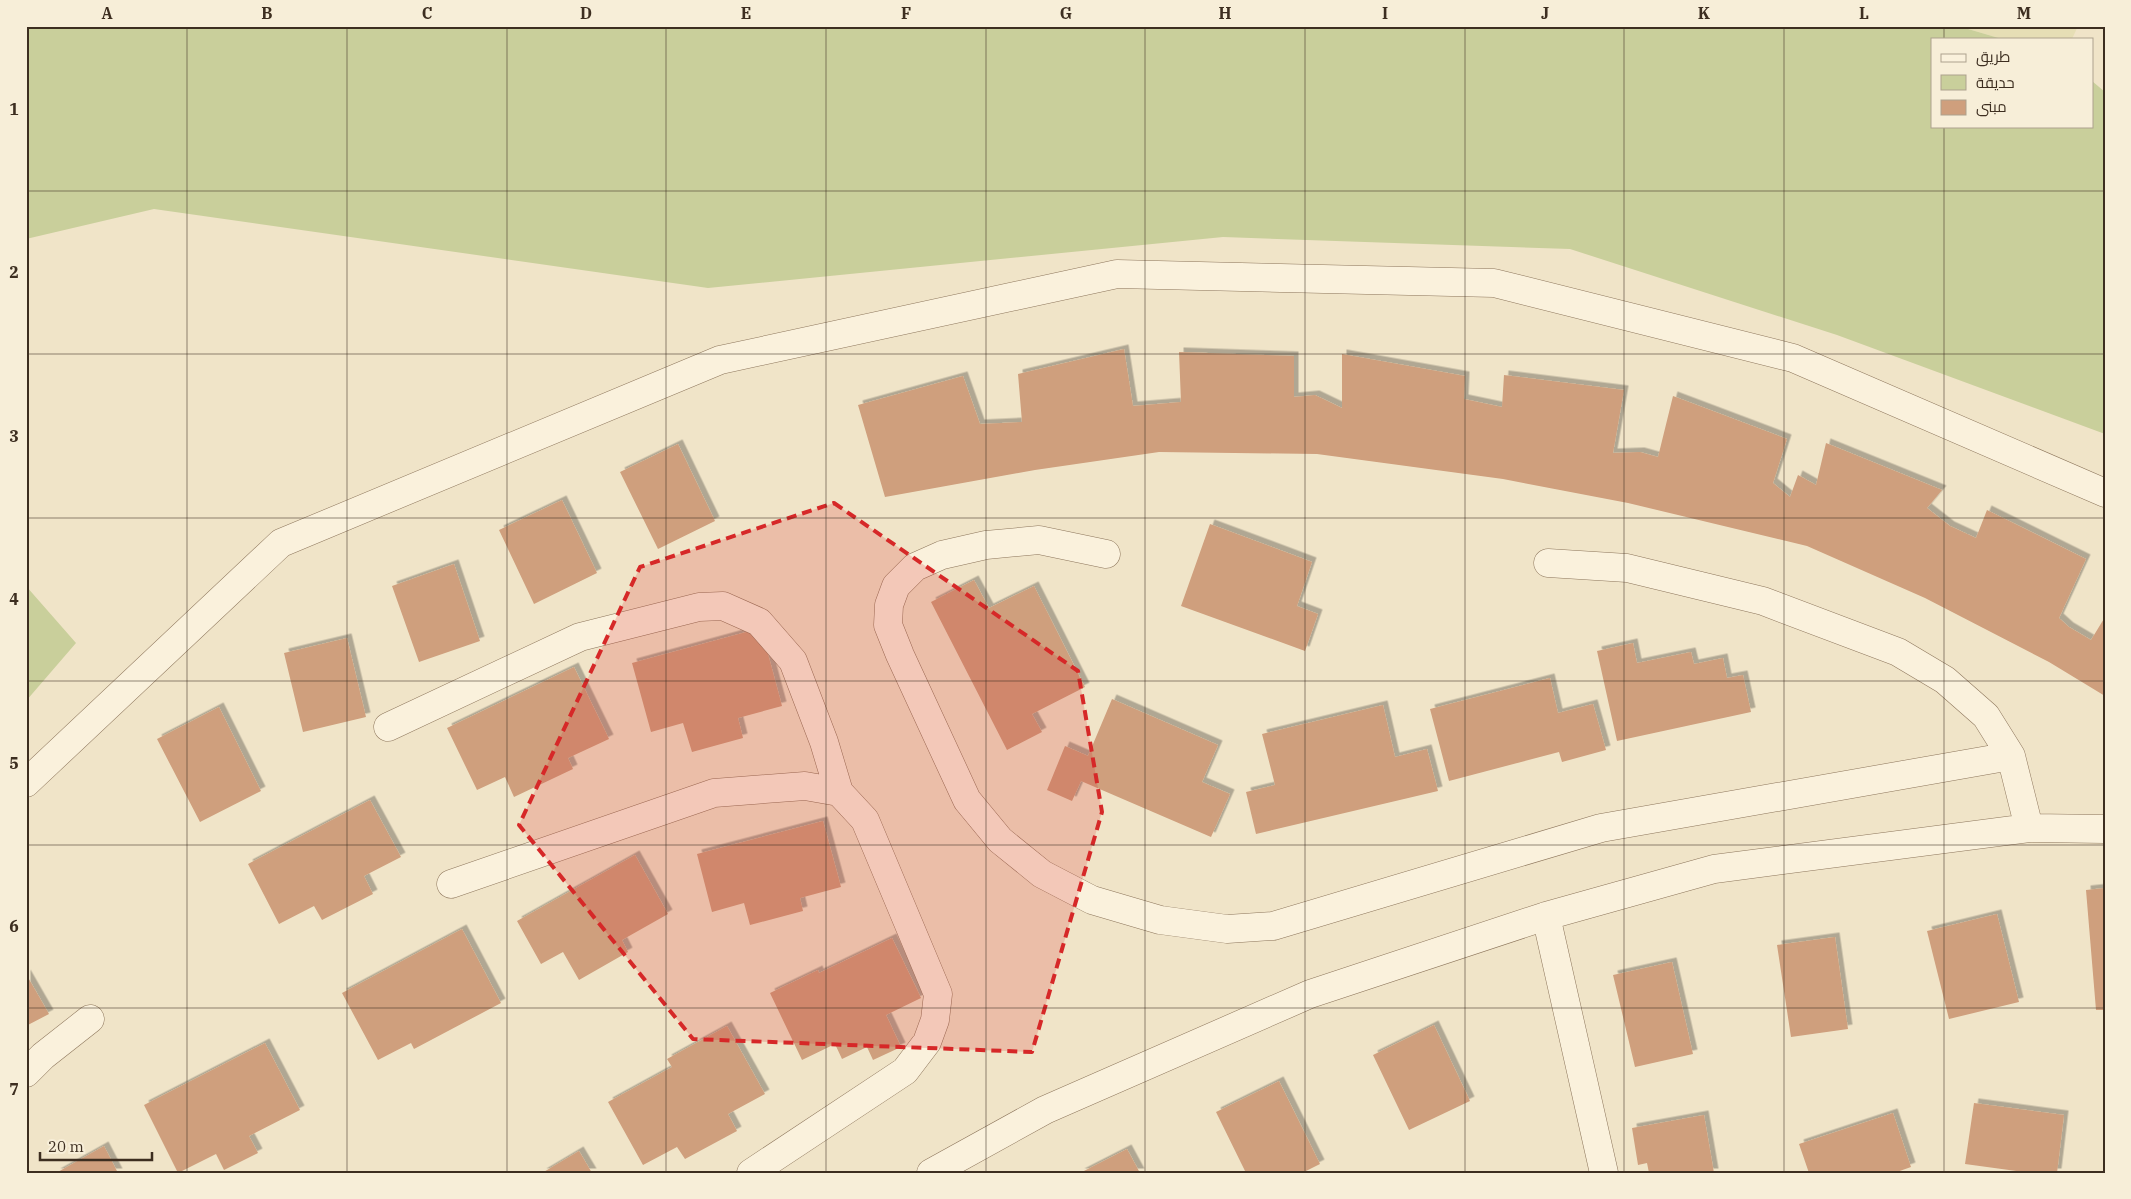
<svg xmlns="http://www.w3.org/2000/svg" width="2131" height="1199" viewBox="0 0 2131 1199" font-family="'IBM Plex Serif',Cairo,serif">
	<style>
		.farmland { fill: #e6deb5 }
		.green { fill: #c9cf9b }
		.building { fill: #cf9f7d; filter: url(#shadow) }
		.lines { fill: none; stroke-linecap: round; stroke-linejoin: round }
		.street-casing { stroke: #8d765c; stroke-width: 29 }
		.street { stroke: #faf1dc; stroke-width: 28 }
		.marked { fill: #d62828; fill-opacity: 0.2; stroke: #d62828; stroke-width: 4; stroke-dasharray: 10 6; stroke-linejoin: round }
		.grid { fill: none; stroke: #3d2e20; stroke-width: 1; stroke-opacity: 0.55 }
		.neatline { fill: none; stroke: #3d2e20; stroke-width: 2 }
		.grid-label { font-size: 16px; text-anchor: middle; font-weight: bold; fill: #3d2e20 }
	</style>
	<defs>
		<filter id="shadow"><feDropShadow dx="4.5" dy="-4.5" stdDeviation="0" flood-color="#0004"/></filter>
	</defs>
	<rect width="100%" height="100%" fill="#f0e4c8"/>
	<path class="farmland" d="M 1958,26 L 2078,26 L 2072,39 L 2002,39 Z"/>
	<path class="green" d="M 26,26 L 1958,26 L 2002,39 L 1932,39 L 1932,126 L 2092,126 L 2092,81 L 2105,92 L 2105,434 L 1837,335 L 1570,249 L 1223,237 L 708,288 L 154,209 L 26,239 Z
		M 26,586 L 76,643 L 26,701 Z"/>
	<path class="building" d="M 1124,349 L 1133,406 L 1181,402 L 1179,352 L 1294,356 L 1294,397 L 1315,395 L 1342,408 L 1342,354 L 1465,376 L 1464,399 L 1502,407 L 1504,375 L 1624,390 L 1613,453 L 1640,452 L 1658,457 L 1673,396 L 1787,439 L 1773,483 L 1790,497 L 1798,475 L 1816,485 L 1826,443 L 1942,490 L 1927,508 L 1950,526 L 1976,538 L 1987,510 L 2086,559 L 2059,618 L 2069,627 L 2091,640 L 2105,617 L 2105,696 L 2049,662 L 1925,598 L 1807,546 L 1628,503 L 1503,479 L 1317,454 L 1159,452 L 1035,470 L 885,497 L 858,405 L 963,376 L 980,424 L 1022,422 L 1018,374 Z
		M 678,444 L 715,521 L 658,549 L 620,472 Z
		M 562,500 L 597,573 L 534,604 L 499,530 Z
		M 1210,524 L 1312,562 L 1297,606 L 1318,614 L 1305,651 L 1181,606 Z
		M 454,564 L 480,641 L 419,662 L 392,586 Z
		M 974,580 L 989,608 L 1034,586 L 1085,687 L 1032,714 L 1042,732 L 1007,750 L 931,602 Z
		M 761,628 L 782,706 L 738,718 L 743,738 L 692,752 L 683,723 L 651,732 L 632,663 Z
		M 347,638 L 366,717 L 303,732 L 284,653 Z
		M 1633,643 L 1637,663 L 1691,652 L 1694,664 L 1723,658 L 1727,678 L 1743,675 L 1751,712 L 1617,741 L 1597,651 Z
		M 574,667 L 609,739 L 568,758 L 573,769 L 514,797 L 505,777 L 477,790 L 447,728 Z
		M 1550,678 L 1558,713 L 1593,704 L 1606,750 L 1562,762 L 1559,752 L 1449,781 L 1430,709 Z
		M 1112,699 L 1218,745 L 1202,782 L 1230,794 L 1211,837 L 1081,781 L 1072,801 L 1047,790 L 1065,746 L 1088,756 Z
		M 1383,705 L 1395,757 L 1427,749 L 1438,791 L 1256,834 L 1246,792 L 1275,785 L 1262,734 Z
		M 219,707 L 261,791 L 200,822 L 157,739 Z
		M 370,800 L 401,857 L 364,876 L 373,894 L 322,920 L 314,906 L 279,924 L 248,864 Z
		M 823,821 L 841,887 L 800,898 L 803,911 L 750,925 L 744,903 L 712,912 L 697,854 Z
		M 635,855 L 668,914 L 622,940 L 628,952 L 579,980 L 563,952 L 541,964 L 517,921 Z
		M 2105,888 L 2105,1010 L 2096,1010 L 2086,890 Z
		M 1997,914 L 2019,1002 L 1949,1019 L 1927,931 Z
		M 462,929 L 501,1003 L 414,1049 L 411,1043 L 378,1060 L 342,993 Z
		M 1835,937 L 1848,1029 L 1791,1037 L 1777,945 Z
		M 892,938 L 921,998 L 886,1015 L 901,1047 L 873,1060 L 867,1047 L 842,1059 L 835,1044 L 802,1060 L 770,993 L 818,970 L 819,973 Z
		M 1672,962 L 1693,1054 L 1635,1067 L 1613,975 Z
		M 26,974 L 49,1014 L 26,1026 Z
		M 1434,1025 L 1470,1101 L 1409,1130 L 1373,1055 Z
		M 727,1026 L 765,1094 L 728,1114 L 737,1131 L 685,1159 L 677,1147 L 643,1165 L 608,1102 L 672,1067 L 667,1059 Z
		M 265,1043 L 300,1110 L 249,1136 L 258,1153 L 224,1170 L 216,1154 L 178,1173 L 144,1105 Z
		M 1279,1081 L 1320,1164 L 1302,1173 L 1246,1173 L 1216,1112 Z
		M 1974,1103 L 2064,1115 L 2057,1173 L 2031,1173 L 1965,1164 Z
		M 1893,1113 L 1911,1167 L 1894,1173 L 1809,1173 L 1799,1144 Z
		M 1704,1115 L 1714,1173 L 1649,1173 L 1647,1163 L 1638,1165 L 1632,1128 Z
		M 104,1146 L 118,1173 L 56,1173 Z
		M 1127,1149 L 1140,1173 L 1080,1173 Z
		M 579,1151 L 592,1173 L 542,1173 Z"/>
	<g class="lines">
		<defs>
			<path id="street" d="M 1106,554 L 1039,540 L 986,545 L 942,555 L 915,567 L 896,586 L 889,605 L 888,625 L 900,655 L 967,800 L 1000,840 L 1042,874 L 1092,900 L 1160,920 L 1227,929 L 1273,926 L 1601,828 L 2011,756
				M 1548,563 L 1627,568 L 1763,601 L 1898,652 L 1945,680 L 1986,716 L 2011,756 L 2029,828
				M 388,727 L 580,637 L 699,607 L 723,606 L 759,622 L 793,661 L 824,742 L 839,792
				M 26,783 L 281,543 L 720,360 L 1117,274 L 1494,283 L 1793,358 L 2105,493
				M 451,884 L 714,793 L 805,786 L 839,792 L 865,820 L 938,994 L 935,1020 L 927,1042 L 905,1071 L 751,1173
				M 1546,916 L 1604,1173
				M 26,1073 L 43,1056 L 90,1019
				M 931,1173 L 1045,1110 L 1310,994 L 1546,916 L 1714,869 L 2029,828 L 2105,829"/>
		</defs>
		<use href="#street" class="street-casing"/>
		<use href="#street" class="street"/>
	</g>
	<path class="marked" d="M 834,503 L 1078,671 L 1102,812 L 1032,1052 L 693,1039 L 519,825 L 640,567 Z"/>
	<path class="grid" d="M 187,26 L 187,1173M 347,26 L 347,1173M 507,26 L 507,1173M 666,26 L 666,1173M 826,26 L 826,1173M 986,26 L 986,1173M 1145,26 L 1145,1173M 1305,26 L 1305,1173M 1465,26 L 1465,1173M 1624,26 L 1624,1173M 1784,26 L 1784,1173M 1944,26 L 1944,39M 1944,126 L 1944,1173M 26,191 L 2105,191M 26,354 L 2105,354M 26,518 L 2105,518M 26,681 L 2105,681M 26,845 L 2105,845M 26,1008 L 2105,1008"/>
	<rect width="2131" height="1199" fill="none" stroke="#f7eed8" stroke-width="55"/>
	<rect x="1931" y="38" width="162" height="90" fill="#f7eed8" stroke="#ada18e"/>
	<rect x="1941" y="54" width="25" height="8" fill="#faf1dc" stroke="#ada18e"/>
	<text x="1976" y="62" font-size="15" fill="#3d2e20">طريق</text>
	<rect x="1941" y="75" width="25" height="15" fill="#c9cf9b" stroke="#ada18e"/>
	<text x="1976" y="88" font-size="15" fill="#3d2e20">حديقة</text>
	<rect x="1941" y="100" width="25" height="15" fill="#cf9f7d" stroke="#ada18e"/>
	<text x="1976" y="112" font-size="15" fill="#3d2e20">مبنى</text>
	<path d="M40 1152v8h112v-8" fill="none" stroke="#3d2e20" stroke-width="2.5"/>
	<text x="48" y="1152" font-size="15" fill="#3d2e20" stroke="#f7eed8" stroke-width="4" paint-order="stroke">20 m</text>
	<rect x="28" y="28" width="2076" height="1144" class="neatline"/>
	<g class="grid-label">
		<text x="107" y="19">A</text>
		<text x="267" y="19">B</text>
		<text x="427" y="19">C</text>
		<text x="586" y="19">D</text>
		<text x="746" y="19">E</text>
		<text x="906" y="19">F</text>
		<text x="1066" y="19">G</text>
		<text x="1225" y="19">H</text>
		<text x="1385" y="19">I</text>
		<text x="1545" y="19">J</text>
		<text x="1704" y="19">K</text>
		<text x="1864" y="19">L</text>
		<text x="2024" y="19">M</text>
		<text x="14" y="115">1</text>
		<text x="14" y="278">2</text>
		<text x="14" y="442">3</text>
		<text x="14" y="605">4</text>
		<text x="14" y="769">5</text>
		<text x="14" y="932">6</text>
		<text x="14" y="1095">7</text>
	</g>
</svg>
